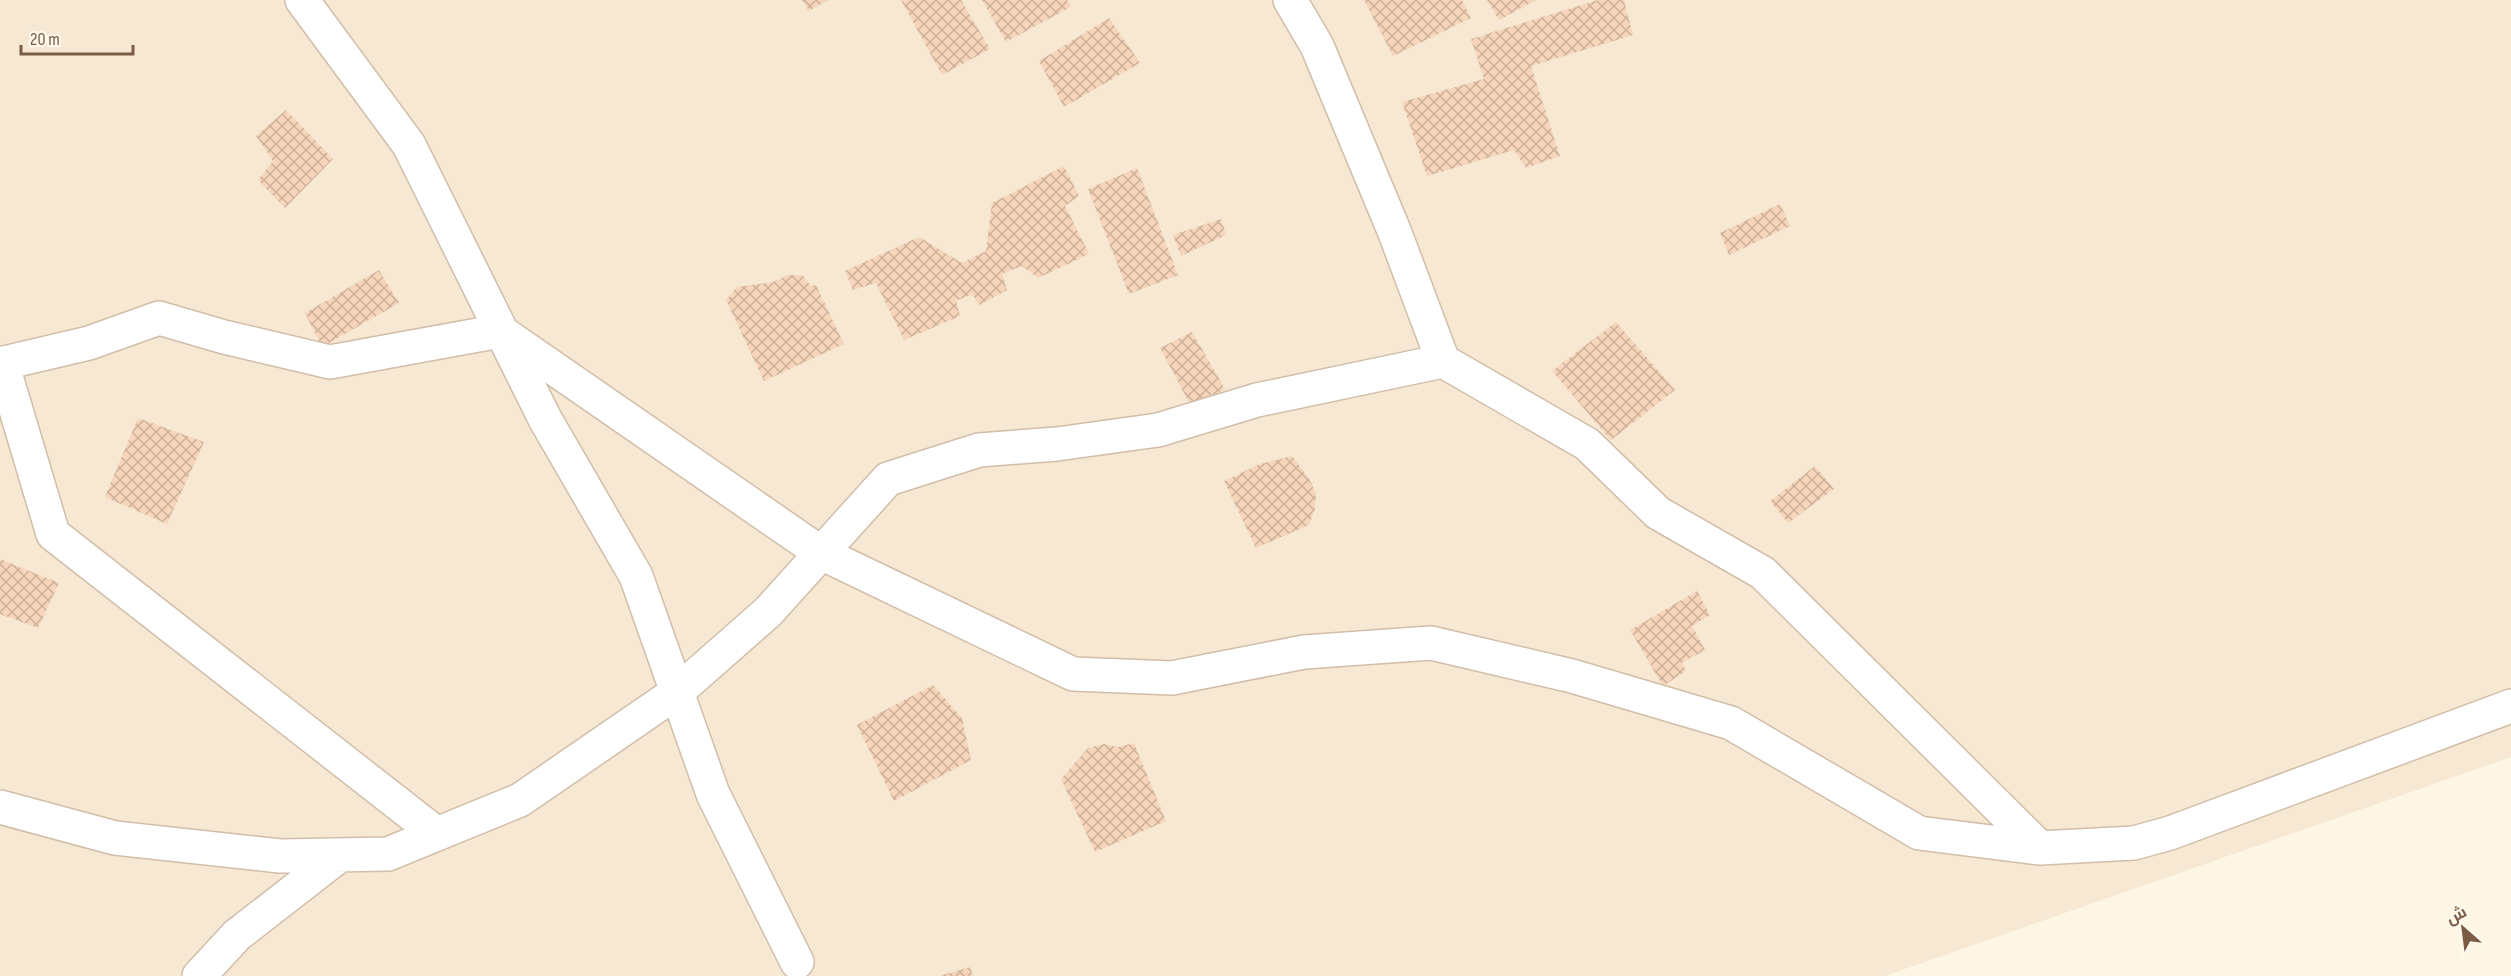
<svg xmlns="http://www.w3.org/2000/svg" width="2511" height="976" viewBox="0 0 2511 976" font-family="'Sofia Sans Condensed',Cairo,sans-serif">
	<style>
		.residential { fill: #f7e8d3 }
		.building { fill: url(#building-cross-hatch) }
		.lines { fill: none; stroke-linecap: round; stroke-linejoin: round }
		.minor-casing { stroke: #d1bea9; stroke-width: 36 }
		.minor { stroke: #fff; stroke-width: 33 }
	</style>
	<defs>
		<pattern id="building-cross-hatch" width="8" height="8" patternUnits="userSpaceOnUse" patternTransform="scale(1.5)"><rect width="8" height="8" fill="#f6d5ba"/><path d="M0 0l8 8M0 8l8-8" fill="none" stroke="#ccb099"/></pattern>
	</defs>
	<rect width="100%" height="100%" fill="#fef6e5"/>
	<path class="residential" d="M 0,0 L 2511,0 L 2511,757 L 1885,976 L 0,976 Z"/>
	<path class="building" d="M 802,0 L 828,0 L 809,11 Z
		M 901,0 L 961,0 L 990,49 L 942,75 Z
		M 982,0 L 1067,0 L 1071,7 L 1006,42 Z
		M 1364,0 L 1462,0 L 1471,18 L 1393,56 Z
		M 1487,0 L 1536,0 L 1499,20 Z
		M 1598,0 L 1624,0 L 1633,35 L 1531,66 L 1560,156 L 1526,168 L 1514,150 L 1427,176 L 1402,102 L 1484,79 L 1471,39 Z
		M 1109,18 L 1140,63 L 1064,107 L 1039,61 Z
		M 286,110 L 333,159 L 285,208 L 258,180 L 273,161 L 256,136 Z
		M 1064,166 L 1079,196 L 1065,206 L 1089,254 L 1038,278 L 1022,266 L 1002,274 L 1007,290 L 979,305 L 972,294 L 956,301 L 960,316 L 904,340 L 876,283 L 853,290 L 845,271 L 919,237 L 962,263 L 986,251 L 992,203 Z
		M 1137,168 L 1178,275 L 1129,294 L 1088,189 Z
		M 1780,204 L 1790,226 L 1729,255 L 1720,233 Z
		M 1221,219 L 1226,235 L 1181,256 L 1173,235 Z
		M 379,270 L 399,303 L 322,347 L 305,313 Z
		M 788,275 L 802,275 L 811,286 L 816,285 L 844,344 L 764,381 L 726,300 L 737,287 L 773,282 Z
		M 1616,322 L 1675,390 L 1611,440 L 1552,371 Z
		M 1192,332 L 1225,389 L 1191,406 L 1160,348 Z
		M 138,418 L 204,442 L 167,524 L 105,497 Z
		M 1292,456 L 1308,477 L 1316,493 L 1315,509 L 1309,525 L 1256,548 L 1224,481 L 1260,464 Z
		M 1815,466 L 1834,489 L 1788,523 L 1770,501 Z
		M 0,559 L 59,583 L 38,628 L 0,614 Z
		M 1697,591 L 1710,615 L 1692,626 L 1705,650 L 1682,663 L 1686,671 L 1663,686 L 1630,630 Z
		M 933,685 L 962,718 L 971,760 L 894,801 L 857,725 Z
		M 1134,743 L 1166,821 L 1095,852 L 1061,779 L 1088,748 L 1104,744 L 1118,747 Z
		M 970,967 L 973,976 L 942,976 L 942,975 Z"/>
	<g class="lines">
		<defs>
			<path id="minor" d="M 302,0 L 409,145 L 545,419 L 636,576 L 713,794 L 797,962
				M 1290,0 L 1317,46 L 1395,233 L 1443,361 L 1587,444 L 1658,513 L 1763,573 L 2040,848
				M 2,363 L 53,534 L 437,834
				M 0,364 L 89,343 L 159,318 L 224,337 L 330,362 L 500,331 L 821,553 L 1073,674 L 1172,678 L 1304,652 L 1431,643 L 1572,676 L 1731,723 L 1919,833 L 2040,848 L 2134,843 L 2170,833 L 2511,706
				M 0,807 L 115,838 L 280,856 L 388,854 L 520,800 L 677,692 L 768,612 L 888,479 L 979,450 L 1057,444 L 1158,430 L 1257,400 L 1443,361
				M 199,976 L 237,935 L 340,855"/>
		</defs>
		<use href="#minor" class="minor-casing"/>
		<use href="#minor" class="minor"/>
	</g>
	<g transform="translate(2463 928) rotate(332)" stroke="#fff9ed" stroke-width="4.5" paint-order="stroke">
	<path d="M0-4.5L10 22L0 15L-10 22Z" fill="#7a5c47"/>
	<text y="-9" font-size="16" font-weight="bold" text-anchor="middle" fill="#7a5c47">ش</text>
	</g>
	<path d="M21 45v9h112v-9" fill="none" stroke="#7a5c47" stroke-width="3"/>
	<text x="30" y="45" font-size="18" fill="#7a5c47" stroke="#fff9ed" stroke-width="4.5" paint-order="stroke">20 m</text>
</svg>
